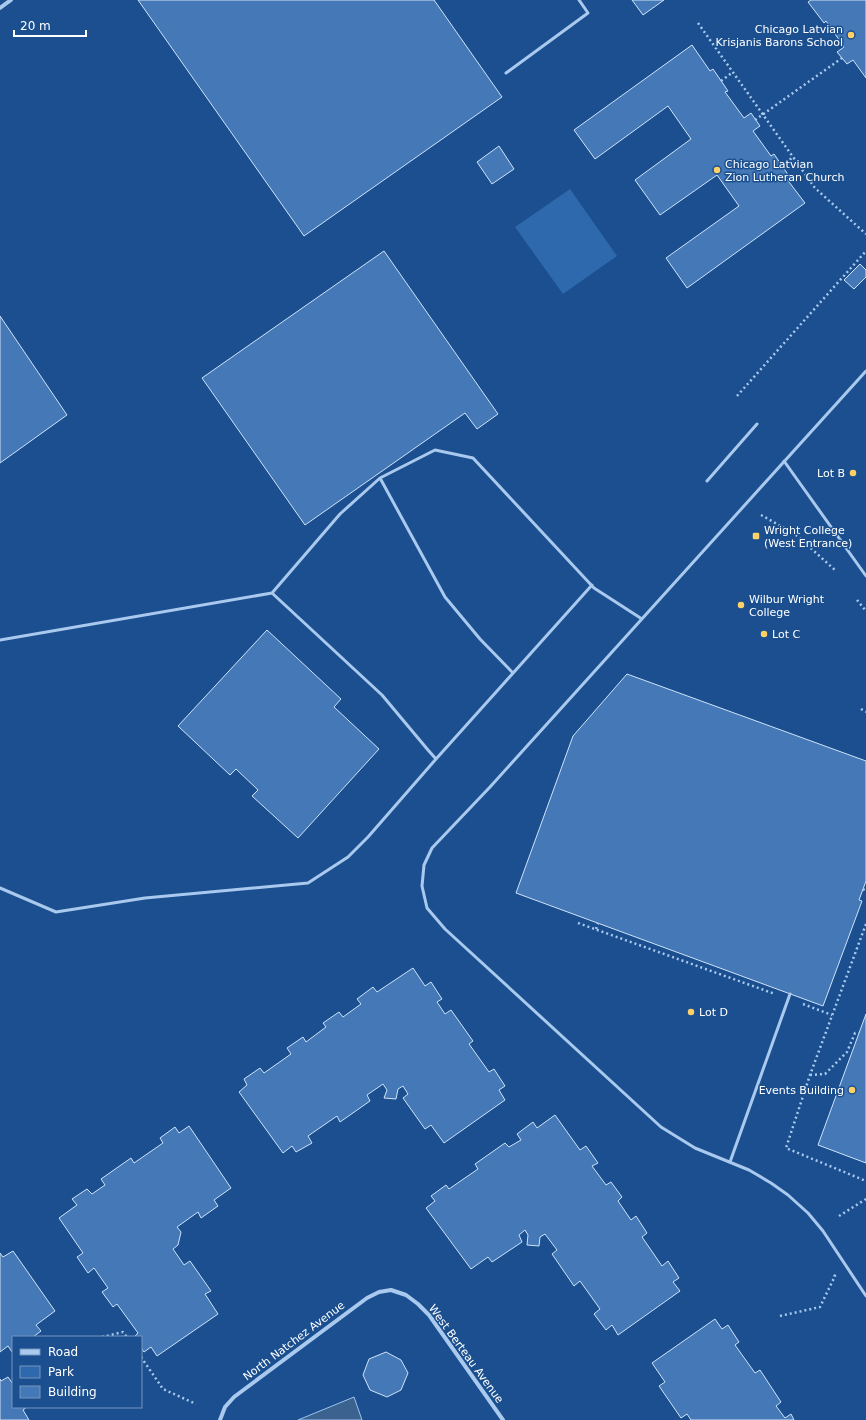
<svg xmlns="http://www.w3.org/2000/svg" width="866" height="1420" viewBox="0 0 866 1420" font-family="'DejaVu Sans',sans-serif">
	<style>
		.green { fill: #2e69ad }
		.water { fill: #3c6290; stroke: #9cc4f0 }
		.building { fill: #4478b7; stroke: #cfe3fa }
		.lines { fill: none; stroke-linecap: round; stroke-linejoin: round }
		.path { stroke: #a9c9ee; stroke-width: 2.5; stroke-dasharray: 2 3; stroke-linecap: butt }
		.service { stroke: #a9c9ee; stroke-width: 3 }
		.minor { stroke: #a9c9ee; stroke-width: 4 }
		.poi-dot { fill: #ffd166; stroke: #1b4f8f; stroke-width: 1.5 }
		.labels { text-anchor: middle; dominant-baseline: central; stroke-width: 3; stroke-linejoin: round; paint-order: stroke }
		.poi-label { font-size: 11px; fill: #fff; stroke: #1b4f8f; text-anchor: start }
		.street-label { font-size: 11px; fill: #fff; stroke: #1b4f8f }
	</style>
	<rect width="100%" height="100%" fill="#1b4f8f"/>
	<path class="green" d="M 570,189 L 617,256 L 563,294 L 515,227 Z"/>
	<path class="water" d="M 354,1397 L 362,1420 L 298,1420 Z"/>
	<path class="building" d="M 138,0 L 434,0 L 502,97 L 304,236 Z
		M 632,0 L 664,0 L 643,15 Z
		M 811,0 L 866,0 L 866,78 L 853,60 L 847,64 L 837,52 L 844,47 L 826,21 L 824,23 L 808,2 Z
		M 692,45 L 710,71 L 713,69 L 728,91 L 725,92 L 744,118 L 751,113 L 760,126 L 753,131 L 771,156 L 774,154 L 789,176 L 786,178 L 805,203 L 687,288 L 666,258 L 739,206 L 717,175 L 660,215 L 635,180 L 691,139 L 668,106 L 595,159 L 574,130 Z
		M 499,146 L 514,169 L 492,184 L 477,162 Z
		M 384,251 L 498,414 L 477,429 L 465,413 L 305,525 L 202,378 Z
		M 860,264 L 866,270 L 866,277 L 854,289 L 844,280 Z
		M 0,316 L 67,415 L 0,463 Z
		M 267,630 L 341,699 L 334,707 L 379,749 L 298,838 L 252,796 L 258,790 L 236,769 L 230,775 L 178,726 Z
		M 627,674 L 866,761 L 866,881 L 859,900 L 862,901 L 823,1006 L 516,893 L 573,736 Z
		M 413,968 L 425,986 L 431,982 L 442,999 L 437,1002 L 445,1014 L 451,1010 L 473,1041 L 469,1044 L 489,1072 L 494,1069 L 505,1086 L 499,1090 L 505,1100 L 444,1143 L 431,1125 L 425,1129 L 403,1098 L 408,1094 L 403,1086 L 398,1089 L 396,1099 L 384,1098 L 387,1090 L 383,1084 L 367,1095 L 370,1101 L 340,1122 L 337,1116 L 308,1136 L 312,1143 L 296,1152 L 292,1146 L 283,1153 L 239,1092 L 247,1085 L 244,1079 L 260,1068 L 264,1073 L 291,1054 L 287,1048 L 303,1037 L 306,1042 L 326,1027 L 323,1023 L 339,1012 L 343,1017 L 361,1004 L 357,999 L 373,987 L 377,992 Z
		M 866,1014 L 866,1163 L 818,1145 Z
		M 555,1115 L 580,1150 L 586,1146 L 598,1163 L 592,1166 L 606,1185 L 611,1182 L 622,1197 L 618,1201 L 631,1220 L 636,1216 L 647,1233 L 642,1237 L 662,1266 L 668,1261 L 679,1278 L 673,1282 L 680,1291 L 618,1335 L 612,1325 L 606,1330 L 594,1314 L 600,1309 L 580,1281 L 574,1286 L 552,1254 L 557,1250 L 545,1234 L 540,1237 L 539,1246 L 527,1245 L 528,1235 L 525,1230 L 519,1235 L 522,1242 L 492,1262 L 488,1257 L 471,1269 L 426,1208 L 435,1201 L 431,1196 L 446,1185 L 449,1189 L 478,1169 L 475,1164 L 505,1143 L 509,1147 L 521,1140 L 517,1134 L 533,1122 L 537,1128 Z
		M 189,1126 L 231,1188 L 214,1200 L 218,1206 L 201,1218 L 198,1212 L 177,1227 L 181,1232 L 178,1245 L 173,1249 L 184,1265 L 190,1261 L 211,1291 L 205,1294 L 218,1314 L 157,1356 L 151,1347 L 144,1352 L 141,1348 L 141,1337 L 134,1337 L 138,1333 L 117,1304 L 113,1307 L 102,1292 L 108,1288 L 94,1268 L 88,1273 L 77,1257 L 83,1253 L 59,1218 L 77,1205 L 72,1199 L 87,1189 L 92,1194 L 105,1185 L 101,1179 L 131,1158 L 134,1163 L 163,1143 L 160,1138 L 175,1127 L 179,1133 Z
		M 13,1251 L 55,1311 L 36,1325 L 41,1331 L 33,1337 L 13,1337 L 13,1352 L 12,1352 L 8,1346 L 0,1352 L 0,1253 L 3,1257 Z
		M 715,1319 L 722,1329 L 728,1325 L 739,1342 L 735,1345 L 755,1373 L 760,1370 L 781,1402 L 776,1406 L 785,1418 L 791,1414 L 794,1420 L 691,1420 L 687,1414 L 681,1418 L 659,1386 L 665,1382 L 652,1363 Z
		M 386,1352 L 401,1360 L 408,1373 L 401,1390 L 387,1397 L 370,1390 L 363,1375 L 369,1359 Z
		M 8,1377 L 13,1384 L 13,1407 L 27,1407 L 23,1410 L 29,1420 L 0,1420 L 0,1379 L 1,1381 Z"/>
	<g class="lines">
		<path class="path" d="M 698,23 L 815,188 L 866,234
			M 721,81 L 733,72
			M 755,120 L 842,58
			M 782,166 L 793,157
			M 737,396 L 866,251
			M 761,515 L 795,534 L 835,570
			M 857,600 L 866,611
			M 861,709 L 866,712
			M 863,889 L 866,891
			M 578,923 L 775,994
			M 866,924 L 810,1075 L 786,1148 L 866,1181
			M 596,929 L 598,923
			M 803,1004 L 832,1015
			M 810,1075 L 825,1074 L 847,1052 L 855,1033 L 859,1034
			M 839,1216 L 866,1199
			M 780,1316 L 820,1307 L 835,1276 L 833,1274
			M 102,1337 L 123,1332 L 127,1337
			M 141,1357 L 163,1389 L 196,1404"/>
		<path class="service" d="M 506,73 L 588,13 L 579,0
			M 866,371 L 490,787 L 432,848 L 424,865 L 422,886 L 427,908 L 445,929 L 661,1127 L 695,1148 L 749,1170 L 771,1183 L 788,1195 L 808,1213 L 823,1231 L 866,1296
			M 784,461 L 866,576
			M 380,478 L 445,597 L 480,639 L 513,673
			M 707,481 L 757,424
			M 272,593 L 340,514 L 380,478 L 435,450 L 473,458 L 594,588 L 642,619
			M 0,640 L 272,593 L 382,695 L 428,750 L 436,759 L 592,585
			M 0,888 L 56,912 L 145,898 L 308,883 L 348,857 L 368,837 L 436,759
			M 730,1162 L 790,994"/>
		<path class="minor" d="M 0,8 L 11,0
			M 220,1420 L 225,1407 L 234,1397 L 367,1298 L 379,1292 L 391,1290 L 406,1295 L 418,1304 L 429,1315 L 503,1420"/>
	</g>
	<g class="poi-dot">
		<circle cx="851" cy="35" r="4"/>
		<circle cx="717" cy="170" r="4"/>
		<circle cx="853" cy="473" r="4"/>
		<rect x="752" y="532" width="8" height="8" rx="2"/>
		<circle cx="741" cy="605" r="4"/>
		<circle cx="764" cy="634" r="4"/>
		<circle cx="691" cy="1012" r="4"/>
		<circle cx="852" cy="1090" r="4"/>
	</g>
	<g class="labels">
		<g class="poi-label">
			<text x="843" y="29" text-anchor="end">Chicago Latvian<tspan x="843" dy="13">Krisjanis Barons School</tspan></text>
			<text x="725" y="164">Chicago Latvian<tspan x="725" dy="13">Zion Lutheran Church</tspan></text>
			<text x="845" y="473" text-anchor="end">Lot B</text>
			<text x="764" y="530">Wright College<tspan x="764" dy="13">(West Entrance)</tspan></text>
			<text x="749" y="599">Wilbur Wright<tspan x="749" dy="13">College</tspan></text>
			<text x="772" y="634">Lot C</text>
			<text x="699" y="1012">Lot D</text>
			<text x="844" y="1090" text-anchor="end">Events Building</text>
		</g>
		<g class="street-label">
			<text transform="translate(294 1341) rotate(-37)">North Natchez Avenue</text>
			<text transform="translate(466 1354) rotate(54)">West Berteau Avenue</text>
		</g>
	</g>
	<rect x="12" y="1336" width="130" height="72" fill="#1b4f8f" stroke="#7695bc"/>
	<rect x="20" y="1349" width="20" height="6" fill="#a9c9ee" stroke="#7695bc"/>
	<text x="48" y="1356" font-size="12" fill="#ffffff">Road</text>
	<rect x="20" y="1366" width="20" height="12" fill="#2e69ad" stroke="#7695bc"/>
	<text x="48" y="1376" font-size="12" fill="#ffffff">Park</text>
	<rect x="20" y="1386" width="20" height="12" fill="#4478b7" stroke="#7695bc"/>
	<text x="48" y="1396" font-size="12" fill="#ffffff">Building</text>
	<path d="M14 30v6h72v-6" fill="none" stroke="#ffffff" stroke-width="2"/>
	<text x="20" y="30" font-size="12" fill="#ffffff" stroke="#1b4f8f" stroke-width="3" paint-order="stroke">20 m</text>
</svg>
